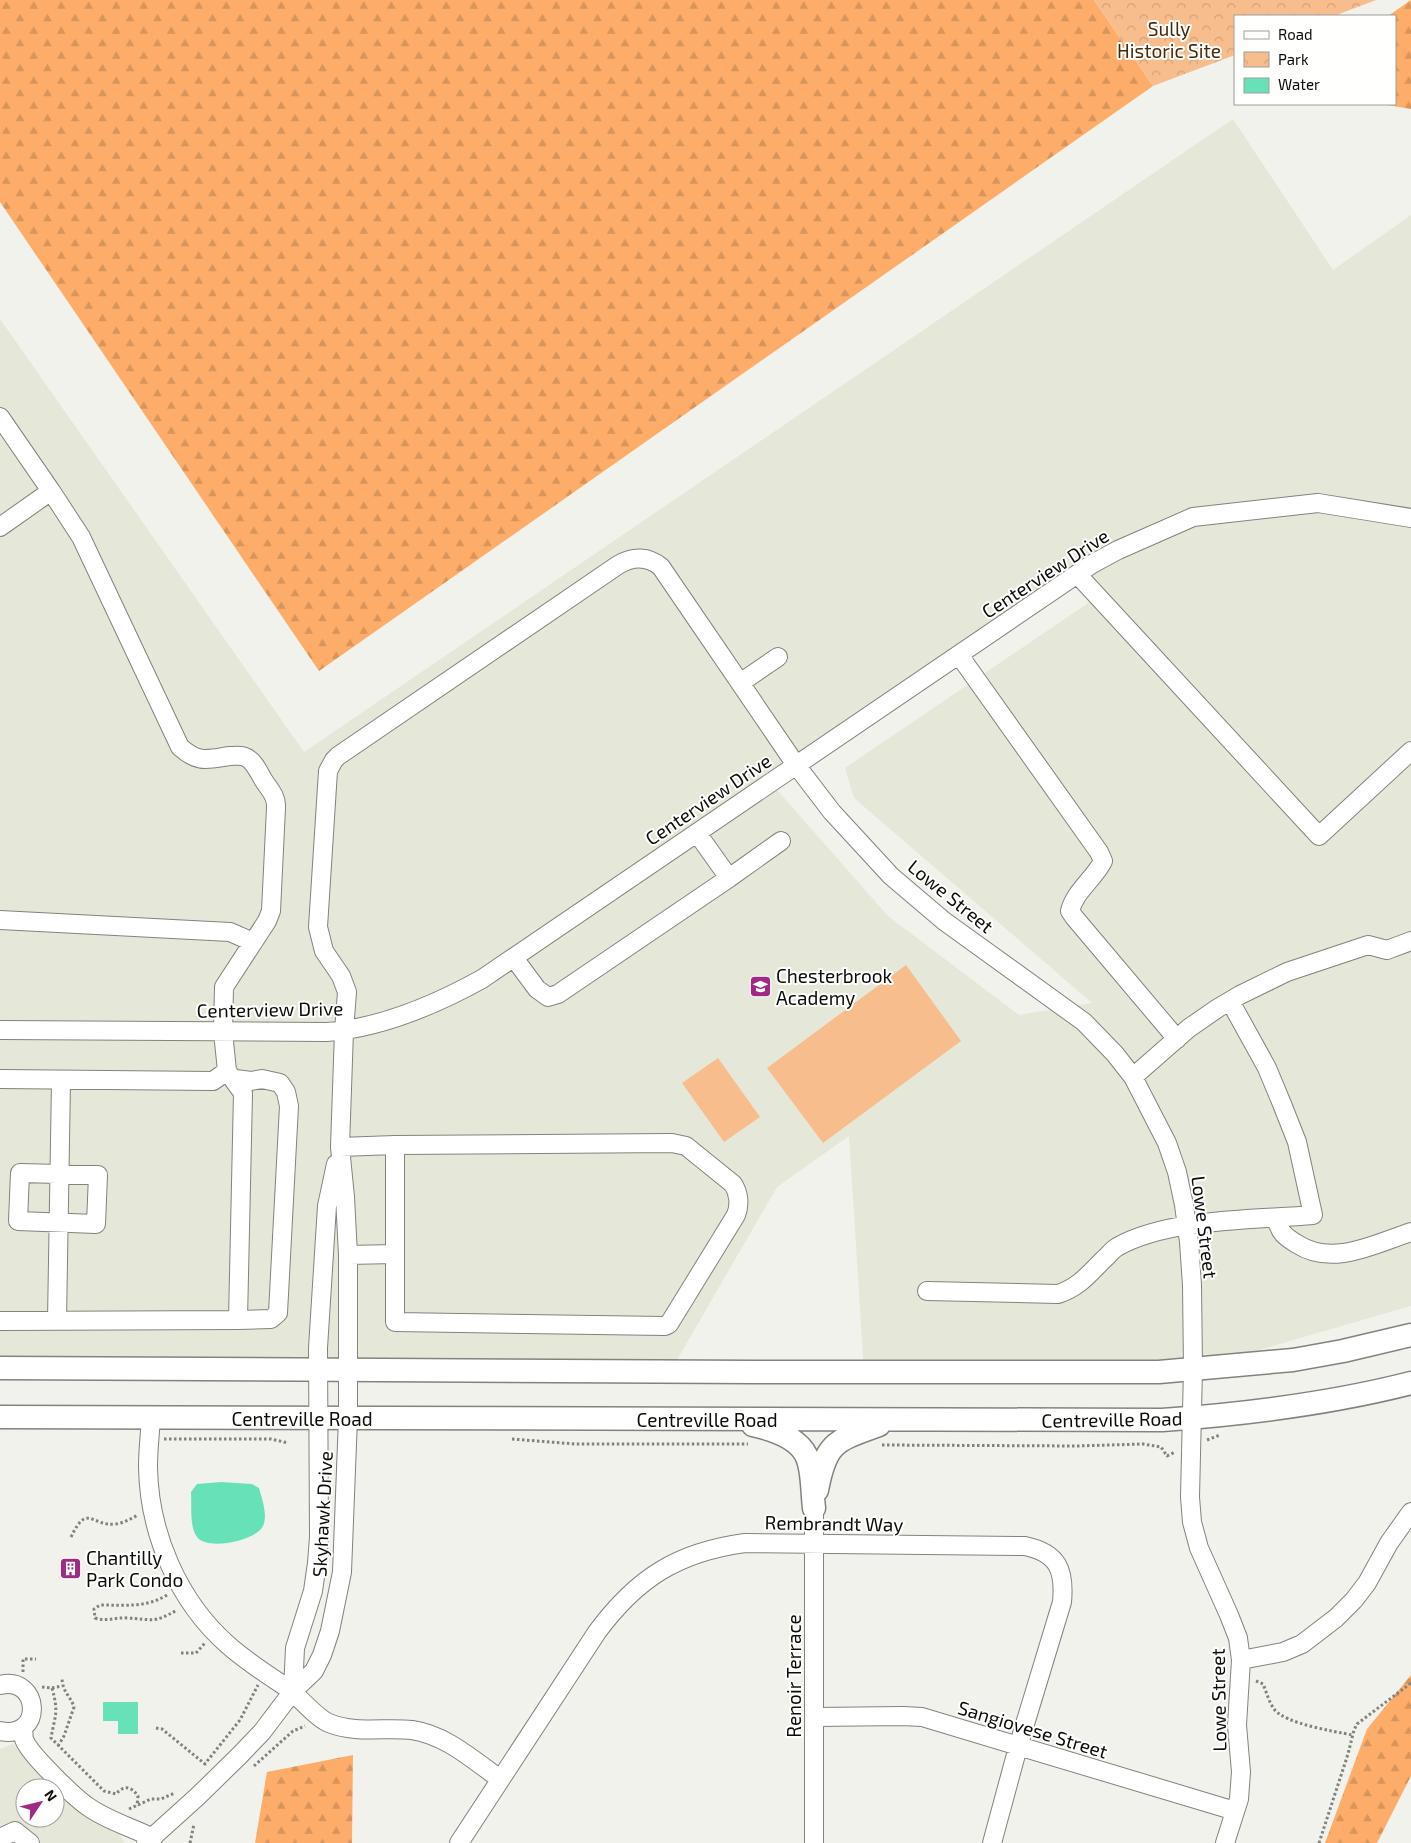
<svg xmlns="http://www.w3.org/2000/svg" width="1411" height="1843" viewBox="0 0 1411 1843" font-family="'Exo 2',sans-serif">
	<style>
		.built { fill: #e5e8d9; fill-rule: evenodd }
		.forest { fill: url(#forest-firs) }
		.park { fill: url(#park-crowns) }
		.pitch { fill: #f7bd8d }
		.water { fill: #67e2b8 }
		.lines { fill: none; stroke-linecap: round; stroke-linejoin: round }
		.minor-casing { stroke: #82837d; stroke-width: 20 }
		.major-casing { stroke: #82837d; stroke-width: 25 }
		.path { stroke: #81827d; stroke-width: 3; stroke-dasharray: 2.5 2.5; stroke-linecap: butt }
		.minor { stroke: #fff; stroke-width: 18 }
		.major { stroke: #fff; stroke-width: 22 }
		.labels { text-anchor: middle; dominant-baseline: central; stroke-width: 4; stroke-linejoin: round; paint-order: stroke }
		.park-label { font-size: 19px; fill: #47280a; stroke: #fffffd }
		.street-label { font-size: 19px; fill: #0c0d0a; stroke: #fffffd }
		.poi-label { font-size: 19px; fill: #0c0d0a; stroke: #fffffd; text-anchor: start }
	</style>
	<defs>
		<pattern id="forest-firs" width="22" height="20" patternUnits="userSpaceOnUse" patternTransform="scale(1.25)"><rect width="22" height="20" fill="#fdad69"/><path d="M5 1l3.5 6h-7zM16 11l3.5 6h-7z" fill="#d8945a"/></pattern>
		<pattern id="park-crowns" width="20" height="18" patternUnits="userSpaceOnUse" patternTransform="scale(1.25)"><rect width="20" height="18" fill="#f7bd8d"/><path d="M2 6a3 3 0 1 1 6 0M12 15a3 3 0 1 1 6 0" fill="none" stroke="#d3a178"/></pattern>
	</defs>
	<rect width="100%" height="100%" fill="#f1f2eb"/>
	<path class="built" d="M 1233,119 L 1333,270 L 1411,215 L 1411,1306 L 1193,1369 L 864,1372 L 849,1136 L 777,1187 L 670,1372 L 0,1371 L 0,319 L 304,752 ZM 1077,575 L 1097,597 L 845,768 L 854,798 L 1092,1003 L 1019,1015 L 888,916 L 771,783 Z
		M 13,1744 L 115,1828 L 125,1843 L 0,1843 L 0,1749 ZM 25,1788 L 55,1788 L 55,1818 L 25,1818 Z"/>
	<path class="forest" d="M 0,0 L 1094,0 L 1153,86 L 319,671 L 0,202 Z
		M 1411,0 L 1411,109 L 1381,104 L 1395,104 L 1395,16 L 1388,16 Z
		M 1411,1675 L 1411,1776 L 1377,1843 L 1325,1843 L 1367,1729 Z
		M 353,1755 L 352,1843 L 255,1843 L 267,1772 Z"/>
	<path class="park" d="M 1094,0 L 1376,0 L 1334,16 L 1235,16 L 1235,55 L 1153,86 Z"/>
	<path class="pitch" d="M 906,965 L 961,1041 L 823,1143 L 767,1068 Z
		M 718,1058 L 760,1117 L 724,1142 L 682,1083 Z"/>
	<path class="water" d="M 221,1482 L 252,1484 L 259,1488 C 262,1499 268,1515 263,1526 C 256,1541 207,1551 197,1537 C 189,1526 192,1505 191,1492 L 197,1484 Z
		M 103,1702 L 138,1702 L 138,1734 L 118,1734 L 118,1721 L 103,1721 Z"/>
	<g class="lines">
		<defs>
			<path id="minor" d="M 0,417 L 51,491 L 0,527
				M 1077,574 L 1319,836 L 1411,751
				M 959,655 L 1099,852 L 1103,861 C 1094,879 1075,891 1070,911 L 1074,917 L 1177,1039
				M 740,683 L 778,657
				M 697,833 L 729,878
				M 0,920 L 230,932 L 253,942
				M 514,958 L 537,989 L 548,997 L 558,994 L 729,878 L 781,841
				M 0,1030 L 327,1032 C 382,1028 435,1005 482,979 L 1092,564 L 1118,550 L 1193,517 L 1318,503 L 1411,518
				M 1133,1077 L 1189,1028 L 1218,1008 L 1240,995 L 1287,972 L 1368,945 L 1387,950 L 1411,941
				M 0,1079 L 213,1081 L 227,1071
				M 235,1079 L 251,1081 L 262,1079 L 280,1083 L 286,1092 L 289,1106 L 278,1313 L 271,1319 L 238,1320
				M 340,1147 L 395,1145 L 672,1143 L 686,1146 L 733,1184 C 739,1193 740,1205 736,1215 L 669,1324 L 665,1326 L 395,1322 L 395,1254
				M 20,1173 L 98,1175 L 96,1224 L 18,1221 Z
				M 1276,1218 C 1280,1233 1284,1236 1297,1244 C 1333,1267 1374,1244 1411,1232
				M 348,1255 L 395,1254 L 395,1145
				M 927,1291 L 1058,1294 C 1079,1287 1088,1275 1103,1260 C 1108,1256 1112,1250 1117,1247 C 1169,1218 1254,1220 1313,1215 L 1297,1142 L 1282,1104 L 1267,1068 L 1230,1001
				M 0,1321 L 238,1320 L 243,1093 L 227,1071 L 223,1032 L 224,987 L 267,921 L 271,911 L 276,808 C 277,797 270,790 264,781 C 259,773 254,760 245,757 C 241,755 235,756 230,756 C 208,759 199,764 180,747 L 81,537 L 51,491
				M 57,1321 L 61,1081
				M 151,1417 C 150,1434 148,1450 148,1467 C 149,1533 178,1601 228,1645 C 246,1661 266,1674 286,1687 C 299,1696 316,1718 329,1723 C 356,1734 384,1727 412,1730 C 446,1735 473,1760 500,1779
				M 814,1508 L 814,1843
				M 1241,1660 L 1283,1652 L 1302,1644 L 1336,1618 L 1354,1600 L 1367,1583 L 1389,1543 L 1411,1512
				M 0,1685 C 40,1675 45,1740 0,1731
				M 293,1691 L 295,1648 L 313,1591 L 317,1563 L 319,1537 L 318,1348 L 327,1206 L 336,1164
				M 815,1717 L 903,1716 L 922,1717 L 1235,1811
				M 23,1728 C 24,1731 23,1736 24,1739 C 28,1753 77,1800 90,1808 C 109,1821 133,1828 153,1838
				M 0,1838 L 15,1831 L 30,1843
				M 146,1843 L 197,1797 L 239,1756 L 262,1732 L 293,1691 L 314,1671 L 322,1655 L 330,1631 L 342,1572 L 348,1418 L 348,1255 L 345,1197 L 340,1147 L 344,1031 L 347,992 L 341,976 L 324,951 L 318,927 L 328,771 L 334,760 L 338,756 L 618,565 C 633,556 648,556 661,567 L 796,765 L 832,812 L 891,876 L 944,921 L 1084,1022 L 1115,1054 L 1133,1077 L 1167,1143 L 1177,1172 L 1184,1205 L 1189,1242 L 1192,1285 L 1193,1369 L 1190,1497 L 1192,1522 L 1199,1548 L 1229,1615 L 1238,1638 L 1241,1660 L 1237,1725 L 1241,1772 L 1239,1799 L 1225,1843
				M 459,1843 L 597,1632 C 637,1578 678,1552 745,1543 L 1025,1546 C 1058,1553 1065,1570 1062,1602 L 1018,1747 L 992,1843"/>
			<path id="major" d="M 0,1368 L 754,1372 L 1159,1372 L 1293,1360 L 1343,1351 L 1411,1335
				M 0,1417 L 1162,1420 C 1246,1414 1329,1404 1411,1383
				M 753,1425 C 771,1429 797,1437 806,1455 C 813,1468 812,1493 814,1508
				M 817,1490 C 826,1442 835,1441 879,1425"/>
		</defs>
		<use href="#minor" class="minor-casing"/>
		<use href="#major" class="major-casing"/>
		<path class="path" d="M 164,1439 L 271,1439 L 288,1443
			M 512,1439 L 575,1444 L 748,1444
			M 1207,1440 L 1220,1435
			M 882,1445 L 1077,1446 L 1143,1444 L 1161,1447 L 1167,1456 L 1175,1452
			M 71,1537 C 88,1502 91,1527 116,1524 C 123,1523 131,1519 138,1515
			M 167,1595 C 146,1608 124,1605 100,1605 L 94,1609 L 95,1618 C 107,1622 116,1617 127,1618 C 152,1619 153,1624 177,1610
			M 181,1653 L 196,1653 L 205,1643
			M 23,1672 L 23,1659 L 36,1659
			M 1256,1681 L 1263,1684 C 1266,1691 1269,1702 1274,1709 C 1285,1724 1334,1731 1352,1735
			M 42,1687 L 52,1688 C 59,1713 55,1715 51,1738 L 104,1791 L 116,1794 C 124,1785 131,1786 138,1796 L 137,1806
			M 52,1688 L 62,1686
			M 156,1728 L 162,1729 L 205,1764
			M 58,1746 L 64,1736 L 74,1707 C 70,1695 62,1692 62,1677
			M 204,1765 L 240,1720 L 258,1685
			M 254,1766 L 293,1731 L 305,1726
			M 129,1809 L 151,1799 L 161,1799 L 175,1793
			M 190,1843 L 194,1824
			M 1319,1843 L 1348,1754 L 1354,1730 L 1357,1724 L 1411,1683"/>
		<use href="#minor" class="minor"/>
		<use href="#major" class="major"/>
	</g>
	<defs>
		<symbol id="school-square" viewBox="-11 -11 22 22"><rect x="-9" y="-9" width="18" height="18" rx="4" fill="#9f2a84" stroke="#fffffd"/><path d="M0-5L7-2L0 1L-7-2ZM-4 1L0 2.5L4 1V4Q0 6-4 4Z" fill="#fff"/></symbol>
		<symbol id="building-square" viewBox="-11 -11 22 22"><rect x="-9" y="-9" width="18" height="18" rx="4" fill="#9f2a84" stroke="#fffffd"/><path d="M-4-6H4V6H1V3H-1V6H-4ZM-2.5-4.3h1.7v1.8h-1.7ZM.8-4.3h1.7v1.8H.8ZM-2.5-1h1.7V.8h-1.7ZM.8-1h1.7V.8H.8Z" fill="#fff"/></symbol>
	</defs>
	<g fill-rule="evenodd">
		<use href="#school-square" x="748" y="974" width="25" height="25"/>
		<use href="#building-square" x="58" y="1556" width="25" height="25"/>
	</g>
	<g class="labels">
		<g class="park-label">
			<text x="1169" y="28">Sully<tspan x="1169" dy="22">Historic Site</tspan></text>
		</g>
		<g class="street-label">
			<text transform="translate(1045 573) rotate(-33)">Centerview Drive</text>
			<text transform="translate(708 799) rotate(-34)">Centerview Drive</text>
			<text transform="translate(951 896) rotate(39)">Lowe Street</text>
			<text transform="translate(270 1009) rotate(-1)">Centerview Drive</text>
			<text transform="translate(1205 1227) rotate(83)">Lowe Street</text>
			<text x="302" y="1418">Centreville Road</text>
			<text x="707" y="1419">Centreville Road</text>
			<text transform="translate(1112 1419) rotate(-1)">Centreville Road</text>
			<text transform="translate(322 1514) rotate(-87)">Skyhawk Drive</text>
			<text transform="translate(834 1523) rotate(1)">Rembrandt Way</text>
			<text transform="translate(793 1676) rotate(-90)">Renoir Terrace</text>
			<text transform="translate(1218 1700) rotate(-91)">Lowe Street</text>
			<text transform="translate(1033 1729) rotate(17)">Sangiovese Street</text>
		</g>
		<g class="poi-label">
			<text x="776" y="975">Chesterbrook<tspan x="776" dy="22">Academy</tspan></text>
			<text x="86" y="1557">Chantilly<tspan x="86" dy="22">Park Condo</tspan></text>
		</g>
	</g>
	<rect x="1234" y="15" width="162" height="90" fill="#fffffd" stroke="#9e9e9c"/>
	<rect x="1244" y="31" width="25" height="8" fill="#ffffff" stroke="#9e9e9c"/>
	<text x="1278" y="40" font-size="15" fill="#0c0d0a">Road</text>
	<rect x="1244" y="52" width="25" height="15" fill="url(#park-crowns)" stroke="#9e9e9c"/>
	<text x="1278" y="65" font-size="15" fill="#0c0d0a">Park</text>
	<rect x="1244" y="78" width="25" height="15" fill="#67e2b8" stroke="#9e9e9c"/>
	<text x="1278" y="90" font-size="15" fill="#0c0d0a">Water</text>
	<g transform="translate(40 1803) rotate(55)"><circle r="24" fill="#fffffd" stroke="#9e9e9c"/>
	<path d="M0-4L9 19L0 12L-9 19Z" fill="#9f2a84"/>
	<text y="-8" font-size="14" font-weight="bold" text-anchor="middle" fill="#0c0d0a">N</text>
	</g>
</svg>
